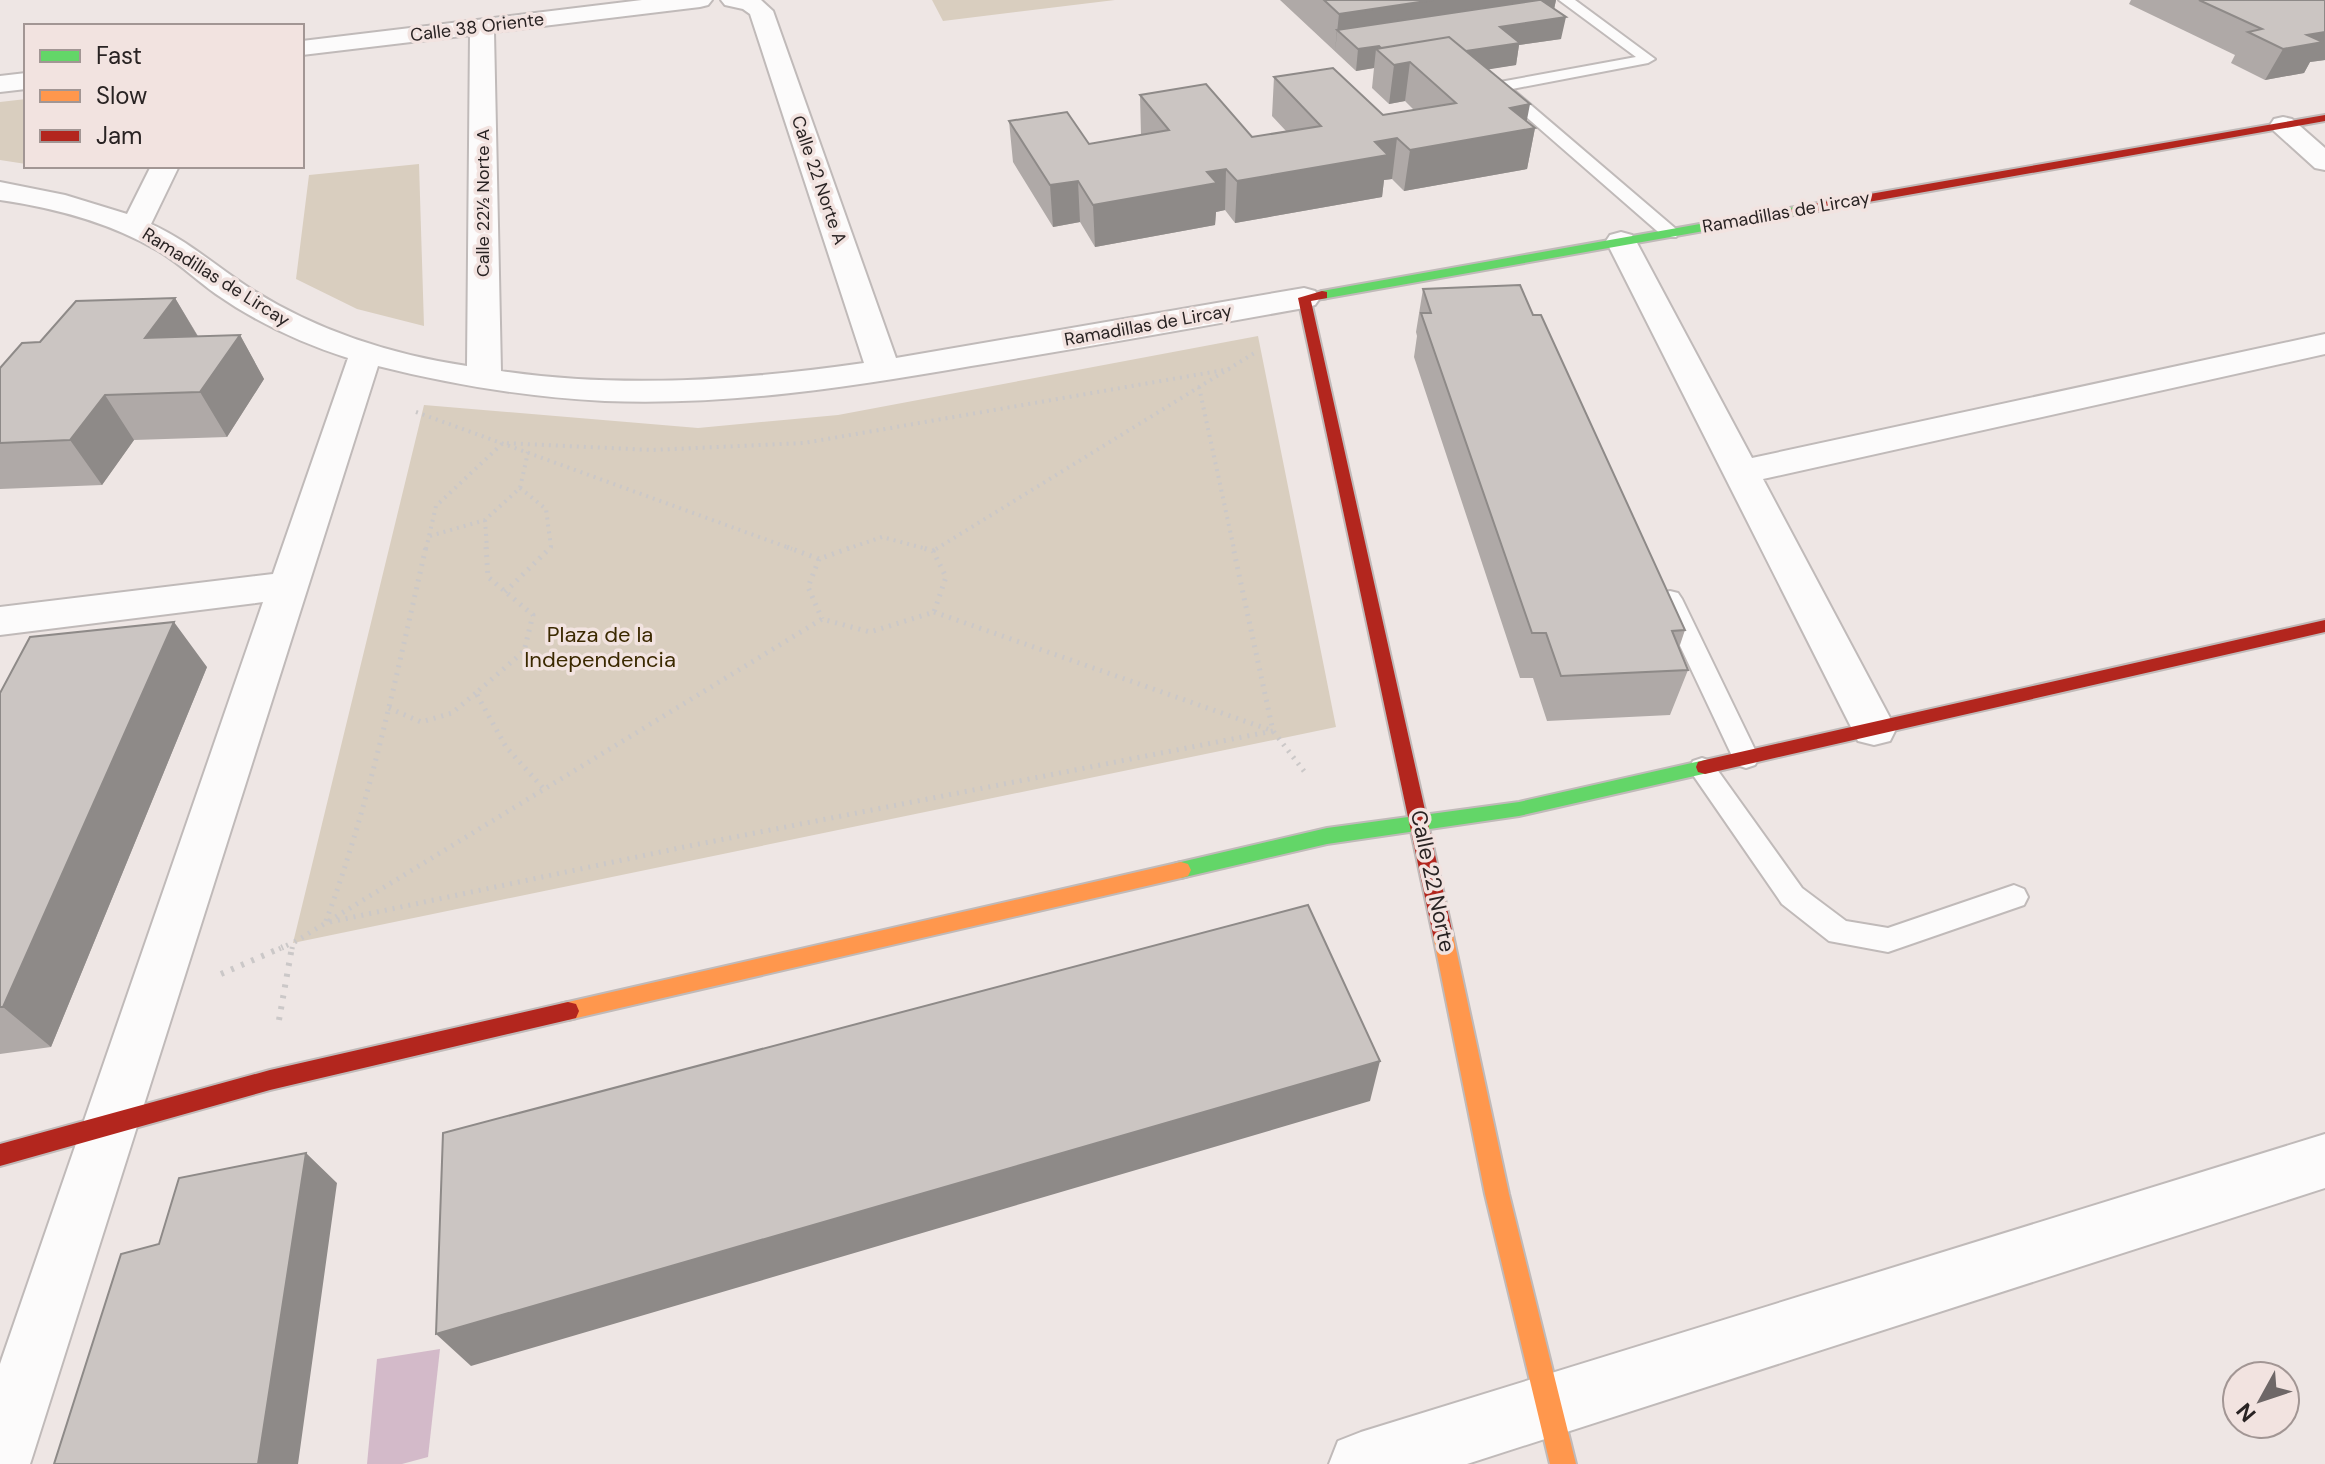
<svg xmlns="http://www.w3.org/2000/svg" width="2325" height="1464" viewBox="0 0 2325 1464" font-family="'DM Sans',sans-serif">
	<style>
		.green { fill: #d9cebf }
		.water { fill: #d3bac9 }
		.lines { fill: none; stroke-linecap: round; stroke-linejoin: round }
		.lane-casing { stroke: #c0bab9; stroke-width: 4 }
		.street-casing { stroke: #c0bab9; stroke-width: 4 }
		.fast-casing { stroke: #c0bab9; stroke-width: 4 }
		.slow-casing { stroke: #c0bab9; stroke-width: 4 }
		.jam-casing { stroke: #c0bab9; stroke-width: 4 }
		.path-far2 { stroke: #cbc8c8; stroke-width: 4; stroke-dasharray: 2 5; stroke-linecap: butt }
		.path-far1 { stroke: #cbc8c8; stroke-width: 5; stroke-dasharray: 2 6; stroke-linecap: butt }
		.path { stroke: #cbc8c8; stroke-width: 6; stroke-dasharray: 3 8; stroke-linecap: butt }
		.lane { fill: #fcfbfb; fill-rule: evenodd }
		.street { fill: #fcfbfb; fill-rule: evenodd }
		.fast { fill: #63d668; fill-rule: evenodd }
		.slow { fill: #ff974d; fill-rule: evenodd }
		.jam { fill: #b3261e; fill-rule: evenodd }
		.wall { fill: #afa9a7 }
		.shaded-wall { fill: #8e8a88 }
		.building { fill: #cbc5c2; stroke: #8e8a88; stroke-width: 2 }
		.labels { text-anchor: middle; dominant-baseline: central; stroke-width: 7; stroke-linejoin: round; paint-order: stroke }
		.far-street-label { font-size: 18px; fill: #292323; stroke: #f2e3e0 }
		.park-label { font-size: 22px; fill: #3b2900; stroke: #f2e3e0 }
		.street-label { font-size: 22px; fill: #292323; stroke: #f2e3e0 }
	</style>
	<rect width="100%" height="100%" fill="#eee6e4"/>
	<path class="green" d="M 932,0 L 1115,0 L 943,21 Z
		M 26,99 L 26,164 L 0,160 L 0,102 Z
		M 419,164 L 424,326 L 357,309 L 296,279 L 309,175 Z
		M 1258,336 L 1336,727 L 293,943 L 424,405 L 698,428 L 838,415 Z"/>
	<path class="water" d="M 440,1349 L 428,1457 L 402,1464 L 367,1464 L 377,1359 Z"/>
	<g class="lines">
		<defs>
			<path id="lane" d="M 1559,0 L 1575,0 L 1655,59 L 1648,63 L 1512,89 L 1676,229 L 1679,233 L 1676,237 L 1664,237 L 1492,87 L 1500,82 L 1636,57 Z
				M 1670,591 L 1678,593 L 1682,599 L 1759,758 L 1755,765 L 1746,768 L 1737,765 L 1733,758 L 1658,599 L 1662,593 Z
				M 1702,758 L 1711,761 L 1802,888 L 1846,921 L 1888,928 L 2014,885 L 2024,889 L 2028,897 L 2024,905 L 1888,952 L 1829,941 L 1782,904 L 1693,775 L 1689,768 L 1693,761 Z"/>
			<path id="street" d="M 642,0 L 712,0 L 708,5 L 700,7 L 494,32 L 501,371 C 621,389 745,380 864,363 L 750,14 L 743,9 L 725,5 L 721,0 L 761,0 L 773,11 L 896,358 L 1304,288 L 1315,291 L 1320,298 L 1315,305 L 1304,308 C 1193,328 1082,348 971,366 C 851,387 727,406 605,401 C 527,397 454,385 378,366 L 32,1458 L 30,1464 L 0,1464 L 0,1364 L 263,602 L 0,635 L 0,607 L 273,574 L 348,358 C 301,343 256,322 216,294 C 196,280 178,262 157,250 C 108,222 55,208 0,200 L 0,182 L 65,195 L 127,214 L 151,166 L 179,166 L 151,224 C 189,241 219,269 254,291 C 318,331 393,355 467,366 L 470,35 L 302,55 L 302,41 Z
				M 26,73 L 26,89 L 0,92 L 0,76 Z
				M 2283,117 L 2292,119 L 2325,148 L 2325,170 L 2315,168 L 2274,131 L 2270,125 L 2274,119 Z
				M 1621,232 L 1632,235 L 1636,241 L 1752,458 L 2325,334 L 2325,354 L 1763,479 L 1896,729 L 1890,741 L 1874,745 L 1858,741 L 1852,729 L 1606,241 L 1610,235 Z
				M 2325,1134 L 2325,1188 L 1467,1464 L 1329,1464 L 1338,1441 L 1361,1432 Z"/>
			<path id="fast" d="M 1795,207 L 1801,211 L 1799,214 L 1322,299 L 1316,295 L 1322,291 Z
				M 1705,760 L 1712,762 L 1714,767 L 1712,772 L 1519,816 L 1327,844 L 1181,878 L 1174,876 L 1171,870 L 1174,864 L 1181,862 L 1327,828 L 1519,802 Z"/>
			<path id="slow" d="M 1181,862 L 1188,864 L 1191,870 L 1188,876 L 1181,878 L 568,1020 L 560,1018 L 557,1011 L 560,1004 L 568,1002 Z
				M 1443,926 L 1450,929 L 1453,935 L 1509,1194 L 1576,1464 L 1550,1464 L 1485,1194 L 1433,935 L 1436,929 Z"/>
			<path id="jam" d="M 2325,115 L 2325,121 L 1795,215 L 1789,211 L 1795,207 Z
				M 1322,291 L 1327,292 L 1327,298 L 1311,301 L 1453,935 L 1450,941 L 1443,944 L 1436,941 L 1433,935 L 1298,298 Z
				M 2325,620 L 2325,632 L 1705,774 L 1698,772 L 1696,767 L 1698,762 L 1705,760 Z
				M 568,1002 L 576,1004 L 579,1011 L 576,1018 L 568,1020 L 270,1090 L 0,1166 L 0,1144 L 270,1070 Z"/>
		</defs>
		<use href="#lane" class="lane-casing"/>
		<use href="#street" class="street-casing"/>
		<use href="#fast" class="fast-casing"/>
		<use href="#slow" class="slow-casing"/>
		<use href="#jam" class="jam-casing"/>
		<path class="path-far2" d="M 1199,387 L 1234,549
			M 416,412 L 792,549
			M 520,488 L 546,509 L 551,547 L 549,549
			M 485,520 L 487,549
			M 430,536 L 485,520 L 520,488 L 528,452
			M 426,549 L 436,506 L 503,443 L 652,450 L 804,443 L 1230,369
			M 847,549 L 882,537 L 927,549
			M 936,549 L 1256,352"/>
		<path class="path-far1" d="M 486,547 L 488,577 L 533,615 L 524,651 L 476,693 L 506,747 L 544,789
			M 787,547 L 819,559 L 852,547
			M 933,551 L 939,547
			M 819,559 L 808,587 L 822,619
			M 505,592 L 551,547
			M 934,612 L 1273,731 L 1307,775
			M 389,708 L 421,722 L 452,713 L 476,693
			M 326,921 C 371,800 397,672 426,547
			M 330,922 L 684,847 L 1273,731 L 1233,547
			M 279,949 L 292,943
			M 292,949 L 293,943 L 822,619 L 870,632 L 934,612 L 946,577 L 933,551 L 920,547"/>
		<path class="path" d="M 221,974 L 283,947
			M 279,1020 L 292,947"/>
		<use href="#lane" class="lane"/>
		<use href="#street" class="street"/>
		<use href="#fast" class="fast"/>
		<use href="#slow" class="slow"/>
		<use href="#jam" class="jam"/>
	</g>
	<path class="wall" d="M 1280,0 L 1556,0 L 1554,9 L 1561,39 L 1519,45 L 1516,65 L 1487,69 L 1527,121 L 1535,128 L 1527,169 L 1404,191 L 1392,179 L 1384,180 L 1382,197 L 1235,223 L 1225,210 L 1216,212 L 1215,225 L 1095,247 L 1080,222 L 1053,227 L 1013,162 L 1009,121 L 1089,144 L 1141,135 L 1140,95 L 1252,137 L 1286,131 L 1272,116 L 1274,77 L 1383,115 L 1414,110 L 1405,101 L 1389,104 L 1372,88 L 1374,68 L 1356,71 Z
		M 2131,0 L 2325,0 L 2325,60 L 2310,62 L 2304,73 L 2265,80 L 2231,63 L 2235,55 L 2129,4 Z
		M 1423,289 L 1533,315 L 1685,630 L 1679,648 L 1688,670 L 1670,715 L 1547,721 L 1533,678 L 1520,678 L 1414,357 L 1417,336 L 1416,332 Z
		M 175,298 L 198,336 L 240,335 L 264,379 L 227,437 L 134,440 L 102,485 L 0,489 L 0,368 L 40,342 Z
		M 207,667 L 51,1047 L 0,1054 L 0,693 Z"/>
	<path class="shaded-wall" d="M 1433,0 L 1556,0 L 1552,19 L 1337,30 L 1335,52 L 1339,14 Z
		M 1566,17 L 1561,39 L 1519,45 L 1516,65 L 1429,79 L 1410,62 L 1405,101 L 1389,104 L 1394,65 L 1500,27 Z
		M 2325,32 L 2325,60 L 2310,62 L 2304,73 L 2265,80 L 2283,49 L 2307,35 Z
		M 1379,46 L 1378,50 L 1376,49 L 1374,68 L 1356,71 L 1358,49 Z
		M 1530,104 L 1525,130 L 1535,128 L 1527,169 L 1404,191 L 1410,150 L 1510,108 Z
		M 1397,138 L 1392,179 L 1384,180 L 1382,197 L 1235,223 L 1237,181 L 1375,142 Z
		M 1226,169 L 1225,210 L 1216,212 L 1215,225 L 1095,247 L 1093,205 L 1207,172 Z
		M 1078,181 L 1080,222 L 1053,227 L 1050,185 Z
		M 175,298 L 201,342 L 145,338 Z
		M 240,335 L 264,379 L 227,437 L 200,392 Z
		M 105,395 L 134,440 L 102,485 L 70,440 Z
		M 174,622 L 207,667 L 51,1047 L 3,1007 Z
		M 1380,1061 L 1370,1101 L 471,1366 L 436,1334 Z
		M 306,1153 L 337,1183 L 298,1464 L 258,1464 Z"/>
	<path class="building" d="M 1324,0 L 1433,0 L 1339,14 Z
		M 1539,0 L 1541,0 L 1566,17 L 1500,27 L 1520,43 L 1466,51 L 1449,37 L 1381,48 L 1379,46 L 1358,49 L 1337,30 Z
		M 2199,0 L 2325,0 L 2325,32 L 2307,35 L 2323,42 L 2283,49 L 2248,32 L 2262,29 Z
		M 1449,37 L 1530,104 L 1510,108 L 1535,128 L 1410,150 L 1397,138 L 1375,142 L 1388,155 L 1237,181 L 1226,169 L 1207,172 L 1217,183 L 1093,205 L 1078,181 L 1050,185 L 1009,121 L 1067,112 L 1089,144 L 1169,130 L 1140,95 L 1206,84 L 1252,137 L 1321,126 L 1274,77 L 1333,68 L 1383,115 L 1456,103 L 1410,62 L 1394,65 L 1376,49 Z
		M 1520,285 L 1533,315 L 1541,315 L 1685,630 L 1672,631 L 1688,670 L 1561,676 L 1546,633 L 1532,633 L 1421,313 L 1431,313 L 1423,289 Z
		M 175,298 L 145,338 L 240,335 L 200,392 L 105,395 L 70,440 L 0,443 L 0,368 L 22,343 L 40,342 L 76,301 Z
		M 174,622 L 3,1007 L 0,1007 L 0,693 L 30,637 Z
		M 1308,905 L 1380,1061 L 436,1334 L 443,1133 Z
		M 306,1153 L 258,1464 L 54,1464 L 121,1254 L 159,1244 L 179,1178 Z"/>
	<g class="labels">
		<g class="far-street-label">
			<text transform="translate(477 27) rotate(-7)">Calle 38 Oriente</text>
			<text transform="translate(819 180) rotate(71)">Calle 22 Norte A</text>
			<text transform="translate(483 203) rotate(-90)">Calle 22½ Norte A</text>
			<text transform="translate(1786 212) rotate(-10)">Ramadillas de Lircay</text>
			<text transform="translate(216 277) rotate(32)">Ramadillas de Lircay</text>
			<text transform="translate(1148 325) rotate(-10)">Ramadillas de Lircay</text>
		</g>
		<g class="park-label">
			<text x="600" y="634">Plaza de la<tspan x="600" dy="25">Independencia</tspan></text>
		</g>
		<g class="street-label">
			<text transform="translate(1433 881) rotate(78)">Calle 22 Norte</text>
		</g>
	</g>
	<rect x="24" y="24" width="280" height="144" fill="#f2e3e0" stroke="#a29694" stroke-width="2"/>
	<rect x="40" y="50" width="40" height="12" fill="#63d668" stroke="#a29694" stroke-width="2"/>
	<text x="96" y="64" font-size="24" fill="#292323">Fast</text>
	<rect x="40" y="90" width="40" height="12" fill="#ff974d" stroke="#a29694" stroke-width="2"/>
	<text x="96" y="104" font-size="24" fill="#292323">Slow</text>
	<rect x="40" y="130" width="40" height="12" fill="#b3261e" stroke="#a29694" stroke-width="2"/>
	<text x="96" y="144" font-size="24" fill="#292323">Jam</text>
	<g transform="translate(2261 1400) rotate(230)"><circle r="38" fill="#f2e3e0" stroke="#a29694" stroke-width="2"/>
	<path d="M0-6L14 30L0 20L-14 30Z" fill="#6e6767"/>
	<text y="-12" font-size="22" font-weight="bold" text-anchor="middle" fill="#292323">N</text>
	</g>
</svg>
